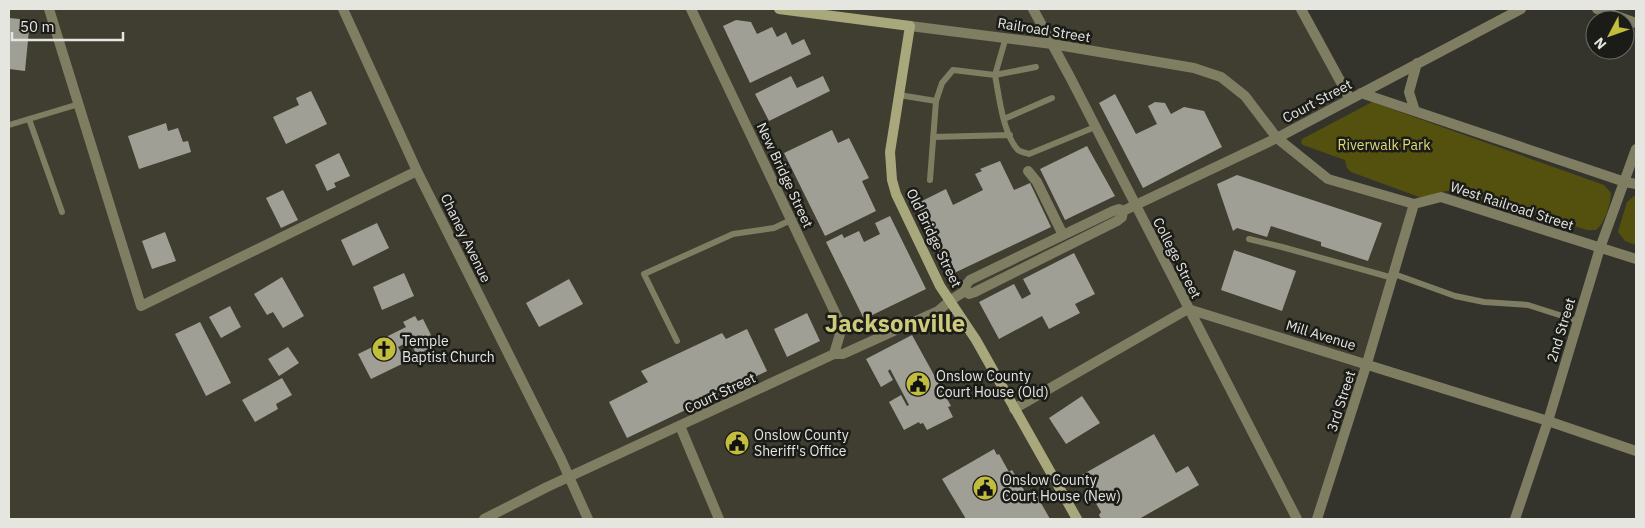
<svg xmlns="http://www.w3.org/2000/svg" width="1645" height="528" viewBox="0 0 1645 528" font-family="'IBM Plex Sans',sans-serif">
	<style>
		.built { fill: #3f3e30 }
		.green { fill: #54510e }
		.building { fill: #9f9f96 }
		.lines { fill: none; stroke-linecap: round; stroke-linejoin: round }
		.lane { stroke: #7f7e63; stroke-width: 6 }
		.street { stroke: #7f7e63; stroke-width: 10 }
		.secondary { stroke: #a9a87c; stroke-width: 10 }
		.labels { text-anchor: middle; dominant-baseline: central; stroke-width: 5; stroke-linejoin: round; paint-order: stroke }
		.street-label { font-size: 14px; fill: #e6e6e1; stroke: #1b1b18 }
		.park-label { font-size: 14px; fill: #deda7a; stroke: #1b1b18 }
		.poi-label { font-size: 14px; fill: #e6e6e1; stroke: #1b1b18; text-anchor: start }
		.town-label { font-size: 24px; font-weight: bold; fill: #cdca7c; stroke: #1b1b18 }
	</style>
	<rect width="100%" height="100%" fill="#34342c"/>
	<path class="built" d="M 9,9 L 1301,9 L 1350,99 L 1277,138 L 1328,179 L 1414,204 L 1317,519 L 9,519 Z"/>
	<path class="green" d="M 1372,102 L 1604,185 L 1611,193 C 1611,203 1604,225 1596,230 L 1587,230 L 1489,198 L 1482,201 L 1448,191 C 1438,191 1432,197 1422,198 L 1351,172 L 1347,168 L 1345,160 L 1303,145 L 1301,143 L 1302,139 Z
		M 1634,196 L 1636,196 L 1636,245 L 1625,241 L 1618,232 L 1627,202 Z"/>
	<path class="building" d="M 9,18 L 30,20 L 25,71 L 9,69 Z
		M 736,20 L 751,22 L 757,34 L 772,27 L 777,37 L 786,32 L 792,45 L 804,39 L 811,54 L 750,83 L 723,26 Z
		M 791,76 L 797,88 L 823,76 L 830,91 L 769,121 L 755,94 Z
		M 311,91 L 327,124 L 286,144 L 273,117 L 299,105 L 296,98 Z
		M 1115,94 L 1136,134 L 1157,124 L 1148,106 L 1155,102 L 1165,103 L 1171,114 L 1184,107 L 1204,111 L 1222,147 L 1143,188 L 1099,103 Z
		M 166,123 L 168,131 L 178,128 L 183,142 L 188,141 L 191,152 L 139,169 L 128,136 Z
		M 832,130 L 838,143 L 849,138 L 869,178 L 862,181 L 876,211 L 825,236 L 784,153 Z
		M 1087,146 L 1115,196 L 1065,220 L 1040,169 Z
		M 339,153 L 350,176 L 334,183 L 336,187 L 327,191 L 315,165 Z
		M 1000,161 L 1014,190 L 1030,183 L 1051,227 L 950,275 L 916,204 L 946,189 L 953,205 L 983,190 L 975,174 L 982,171 L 980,169 Z
		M 1237,175 L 1382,223 L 1368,261 L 1321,246 L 1321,242 L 1271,226 L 1267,237 L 1237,228 L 1233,231 L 1217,184 Z
		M 283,190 L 298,220 L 281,228 L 266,198 Z
		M 890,216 L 926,289 L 864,319 L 826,242 L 842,234 L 844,238 L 859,231 L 864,242 L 880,234 L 875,223 Z
		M 377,223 L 389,248 L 353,266 L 341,240 Z
		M 165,232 L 176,261 L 152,269 L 142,241 Z
		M 1234,250 L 1296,271 L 1282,311 L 1221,290 Z
		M 1074,253 L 1095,294 L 1075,304 L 1080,313 L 1049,329 L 1042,316 L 999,339 L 979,302 L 1014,284 L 1022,299 L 1031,294 L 1023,279 Z
		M 404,273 L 414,296 L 382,310 L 373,287 Z
		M 282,277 L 304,316 L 283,328 L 273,312 L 267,315 L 254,294 Z
		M 569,279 L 583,304 L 539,327 L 526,303 Z
		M 230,306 L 241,327 L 221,338 L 209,317 Z
		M 807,313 L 820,341 L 787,357 L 774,329 Z
		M 415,316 L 418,321 L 423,319 L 436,345 L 424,351 L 426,354 L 418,358 L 410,341 L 398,347 L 406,362 L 371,379 L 358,354 L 389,339 L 388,336 L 406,327 L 403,322 Z
		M 200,322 L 231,383 L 206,396 L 175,334 Z
		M 747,329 L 767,371 L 627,438 L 609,402 L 648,382 L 641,371 L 722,333 L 726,339 Z
		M 912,335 L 951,406 L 948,407 L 953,417 L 927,430 L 923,423 L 920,424 L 919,422 L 904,430 L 889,402 L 901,395 L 907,406 L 909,405 L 890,369 L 888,371 L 893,380 L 881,387 L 866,359 Z
		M 288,347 L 299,363 L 279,376 L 268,359 Z
		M 282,378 L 292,395 L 276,404 L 278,409 L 255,422 L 242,400 Z
		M 1082,396 L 1100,423 L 1066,444 L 1049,418 Z
		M 1154,434 L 1176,473 L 1188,466 L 1199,485 L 1139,519 L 1101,519 L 1099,515 L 1101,512 L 1080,476 Z
		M 994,449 L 997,455 L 999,454 L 1009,472 L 1012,470 L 1030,500 L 1037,496 L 1050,519 L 966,519 L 942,479 Z"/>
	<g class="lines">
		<path class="lane" d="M 1006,37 L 995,75 L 1036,67
			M 899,95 L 936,101 L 942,83 L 953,70 L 995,75 C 999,96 1003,134 1018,150 C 1021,152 1026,153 1029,154 L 1095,127
			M 29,119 L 62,212
			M 1004,119 L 1052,98
			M 9,125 L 79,104
			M 933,137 L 1010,135
			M 930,180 L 936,101
			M 1249,239 L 1282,247 L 1393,278
			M 1394,274 L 1455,296 L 1484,302 L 1528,305 L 1578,321
			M 677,341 L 644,274 L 733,234 L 774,228 L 791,220"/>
		<path class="street" d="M 49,9 L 141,306 L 417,171
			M 343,9 L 417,171 L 561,459 L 588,519
			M 691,9 L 840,323 L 840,334 L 834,354
			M 1033,9 L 1070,77 L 1297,519
			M 1301,9 L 1350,99
			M 1597,9 L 1636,23
			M 910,26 L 1052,44 L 1194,68 L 1221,77 L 1245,96 L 1277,138 L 1328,179 L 1414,204 L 1441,197 L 1636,259
			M 1361,93 L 1625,182 L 1636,184
			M 1415,111 L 1409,92 L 1417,63
			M 1028,171 L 1037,182 L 1063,235
			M 965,291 L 969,294 L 975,292 L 1117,221 L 1122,217 L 1123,211
			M 1014,409 L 1188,309 L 1548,421 L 1636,451
			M 680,426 L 719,519
			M 484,519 L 547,487 L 834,354 L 843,354 L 938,311 L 951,300 L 965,291 L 966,285 L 970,280 L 1113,211 L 1119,209 L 1123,211 L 1277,138 L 1521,9
			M 1317,519 L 1367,363 L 1414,204
			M 1515,519 L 1548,421 L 1600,248 L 1636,149"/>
		<path class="secondary" d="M 779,9 L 910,26 L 890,152 L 892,180 L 896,194 L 940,286 L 976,340 L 1077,519"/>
	</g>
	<defs>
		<symbol id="church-disc" viewBox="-11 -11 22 22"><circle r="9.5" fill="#c3bd3e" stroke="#1b1b18"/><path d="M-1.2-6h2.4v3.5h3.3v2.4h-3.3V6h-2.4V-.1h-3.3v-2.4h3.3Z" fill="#111"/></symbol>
		<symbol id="civic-disc" viewBox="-11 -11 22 22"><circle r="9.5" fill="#c3bd3e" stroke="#1b1b18"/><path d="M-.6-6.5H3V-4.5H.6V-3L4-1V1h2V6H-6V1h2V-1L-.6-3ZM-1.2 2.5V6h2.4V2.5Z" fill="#111"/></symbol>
	</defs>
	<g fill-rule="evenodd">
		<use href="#church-disc" x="370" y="335" width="28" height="28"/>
		<use href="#civic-disc" x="904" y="370" width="28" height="28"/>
		<use href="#civic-disc" x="723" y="429" width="28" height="28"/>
		<use href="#civic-disc" x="971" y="474" width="28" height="28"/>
	</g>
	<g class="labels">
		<g class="street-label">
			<text transform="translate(1044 30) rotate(9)">Railroad Street</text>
			<text transform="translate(1317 101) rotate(-28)">Court Street</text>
			<text transform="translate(785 175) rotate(65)">New Bridge Street</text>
			<text transform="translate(1512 206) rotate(18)">West Railroad Street</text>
			<text transform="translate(466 238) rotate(64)">Chaney Avenue</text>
			<text transform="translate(934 238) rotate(64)">Old Bridge Street</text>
			<text transform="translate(1177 258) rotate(63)">College Street</text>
			<text transform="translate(1561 330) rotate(-73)">2nd Street</text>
			<text transform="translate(1321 335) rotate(17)">Mill Avenue</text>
			<text transform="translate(720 393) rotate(-25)">Court Street</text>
			<text transform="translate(1341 401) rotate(-72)">3rd Street</text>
		</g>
		<g class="park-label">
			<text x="1384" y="145">Riverwalk Park</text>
		</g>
		<g class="poi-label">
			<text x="402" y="341">Temple<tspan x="402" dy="16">Baptist Church</tspan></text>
			<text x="936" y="376">Onslow County<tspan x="936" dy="16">Court House (Old)</tspan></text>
			<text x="754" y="435">Onslow County<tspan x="754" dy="16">Sheriff's Office</tspan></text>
			<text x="1002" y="480">Onslow County<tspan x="1002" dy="16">Court House (New)</tspan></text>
		</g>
		<g class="town-label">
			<text x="895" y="323">Jacksonville</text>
		</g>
	</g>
	<rect width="1645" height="528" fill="none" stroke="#e6e6e1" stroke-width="20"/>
	<g transform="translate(1610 35) rotate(229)"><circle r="24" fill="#1b1b18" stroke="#6c6c68"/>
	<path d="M0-4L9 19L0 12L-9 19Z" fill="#c3bd3e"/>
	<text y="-8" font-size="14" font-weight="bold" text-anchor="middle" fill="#e6e6e1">N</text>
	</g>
	<path d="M12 32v8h111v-8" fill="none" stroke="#e6e6e1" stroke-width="2.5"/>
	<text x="20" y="32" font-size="15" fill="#e6e6e1" stroke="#1b1b18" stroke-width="4" paint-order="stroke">50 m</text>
</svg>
